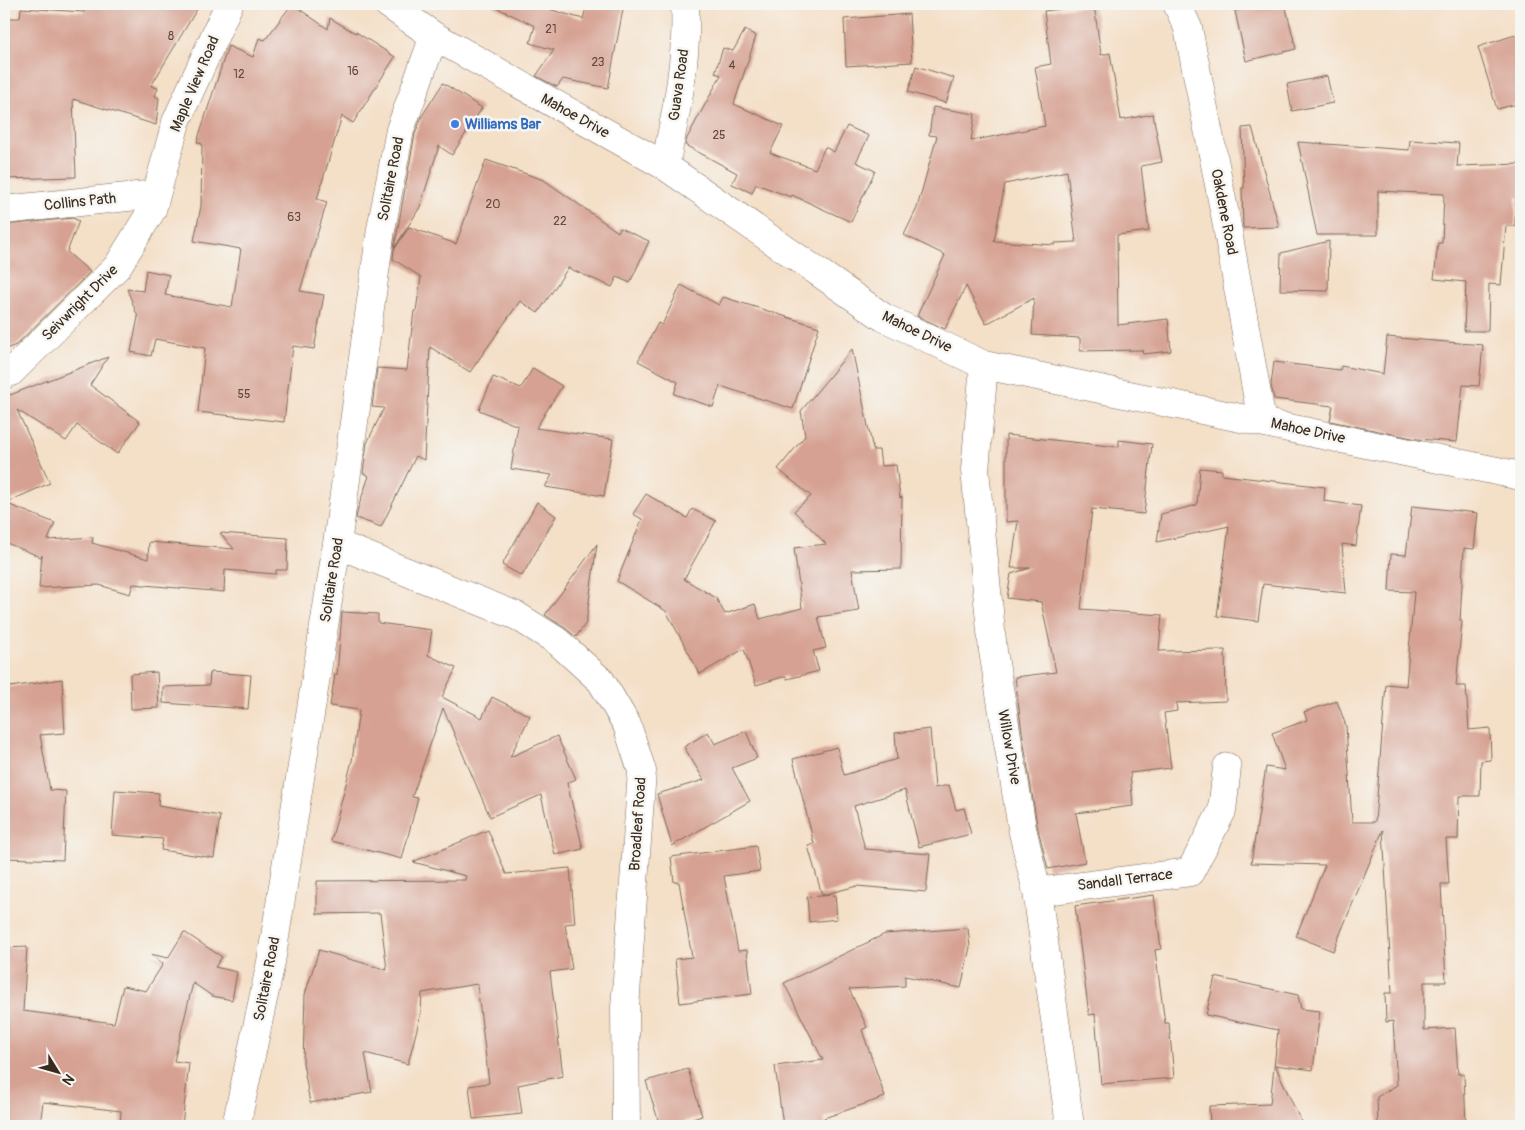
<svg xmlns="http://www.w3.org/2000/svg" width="1525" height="1130" viewBox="0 0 1525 1130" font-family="Pangolin,sans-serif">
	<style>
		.building { fill: #d6a192; fill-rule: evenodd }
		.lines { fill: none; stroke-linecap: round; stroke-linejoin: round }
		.street-casing { stroke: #7c6959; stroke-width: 29 }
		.street { stroke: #fff; stroke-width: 28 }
		.shop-dot { fill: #3f7fe0; stroke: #f6f6f2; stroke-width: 2 }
		.labels { text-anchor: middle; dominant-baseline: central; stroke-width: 5; stroke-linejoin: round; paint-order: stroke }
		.number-label { font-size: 12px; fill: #62483b }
		.street-label { font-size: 15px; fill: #3b2a1e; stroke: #f6f6f2 }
		.shop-label { font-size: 15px; font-weight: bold; fill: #366cbe; stroke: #f6f6f2; text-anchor: start }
	</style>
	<rect width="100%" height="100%" fill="#f6f6f2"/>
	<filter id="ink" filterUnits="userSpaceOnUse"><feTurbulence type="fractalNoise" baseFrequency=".02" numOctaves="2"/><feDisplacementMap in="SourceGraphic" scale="10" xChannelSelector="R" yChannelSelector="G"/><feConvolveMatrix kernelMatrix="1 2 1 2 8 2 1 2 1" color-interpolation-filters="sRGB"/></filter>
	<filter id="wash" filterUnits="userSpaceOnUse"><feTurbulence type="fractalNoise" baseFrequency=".0096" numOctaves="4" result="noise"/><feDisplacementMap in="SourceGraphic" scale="20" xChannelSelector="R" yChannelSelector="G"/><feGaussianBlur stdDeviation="1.12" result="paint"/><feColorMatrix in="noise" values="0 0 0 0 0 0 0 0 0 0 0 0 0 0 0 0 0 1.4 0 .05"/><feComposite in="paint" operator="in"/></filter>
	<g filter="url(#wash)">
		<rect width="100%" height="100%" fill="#f4dfc7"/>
		<g id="blocks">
			<path class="building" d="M 86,4 L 176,4 L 179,5 L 200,4 L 151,86 L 158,88 L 155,96 L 159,98 L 156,125 L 73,99 L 76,177 L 4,179 L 4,18 L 20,18 L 21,8 L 84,12 Z
				M 292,4 L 328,29 L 330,18 L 355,33 L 356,32 L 395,57 L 353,123 L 342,116 L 317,199 L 327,202 L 300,291 L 324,295 L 314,349 L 293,346 L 284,422 L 198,412 L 205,348 L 155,339 L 151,356 L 131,352 L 138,317 L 127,289 L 143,291 L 146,270 L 169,275 L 165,295 L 232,307 L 241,249 L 194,241 L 201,206 L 202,144 L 197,142 L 228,46 L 253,57 L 259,38 L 265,40 Z
				M 494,4 L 531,4 L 583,19 L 587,4 L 624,4 L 608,88 L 563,79 L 557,87 L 536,76 L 554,50 L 530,43 L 535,26 L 493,6 Z
				M 1266,4 L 1285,4 L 1296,49 L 1246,61 L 1235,11 Z
				M 1094,5 L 1101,55 L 1110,53 L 1121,120 L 1153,114 L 1162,162 L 1141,166 L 1149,231 L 1117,235 L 1118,325 L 1168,319 L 1171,351 L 1143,354 L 1142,350 L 1080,351 L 1080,338 L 1032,335 L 1034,298 L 986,324 L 966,286 L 945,329 L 917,316 L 945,255 L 904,235 L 917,208 L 937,136 L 929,135 L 933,107 L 975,114 L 971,141 L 1045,126 L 1035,67 L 1051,64 L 1044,11 ZM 1067,171 L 1076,242 L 1055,243 L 1055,245 L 994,241 L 1005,184 Z
				M 909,14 L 912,62 L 846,66 L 844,19 Z
				M 745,30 L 756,36 L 734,104 L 783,126 L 770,153 L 815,169 L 825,147 L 834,152 L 847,126 L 869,136 L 856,162 L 875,171 L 851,222 L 792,195 L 791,197 L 756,184 L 752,193 L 732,184 L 737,173 L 685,145 L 687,138 L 721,75 L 715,73 L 723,48 L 733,51 Z
				M 1521,33 L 1521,103 L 1497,109 L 1478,47 Z
				M 916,66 L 954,78 L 946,103 L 908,92 Z
				M 1327,76 L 1333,103 L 1292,111 L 1287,84 Z
				M 443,83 L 482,108 L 452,155 L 439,146 L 420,207 L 394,249 L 415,134 L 422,116 Z
				M 1252,127 L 1279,227 L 1243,228 L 1242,188 L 1244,188 L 1242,128 Z
				M 1410,140 L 1459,143 L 1457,166 L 1521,164 L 1521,197 L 1516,197 L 1515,226 L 1506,226 L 1501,285 L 1489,284 L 1488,331 L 1464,331 L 1466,282 L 1434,279 L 1438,243 L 1442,243 L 1444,194 L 1378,191 L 1378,235 L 1317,235 L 1298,142 L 1409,150 Z
				M 486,160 L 544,180 L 618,232 L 620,228 L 649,241 L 630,283 L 617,277 L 612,287 L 568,268 L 538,313 L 520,301 L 470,372 L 430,347 L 424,460 L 416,456 L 381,527 L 356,518 L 358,508 L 369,476 L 363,473 L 367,443 L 384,408 L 372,407 L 377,368 L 407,370 L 414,311 L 416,311 L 421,277 L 393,259 L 394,250 L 409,227 L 456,244 Z
				M 73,218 L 79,221 L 67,252 L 90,272 L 16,345 L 4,350 L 4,225 Z
				M 1329,241 L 1328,291 L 1280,290 L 1281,253 Z
				M 681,285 L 719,305 L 723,297 L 819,327 L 793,409 L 720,386 L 713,407 L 674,394 L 678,382 L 638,361 L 658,323 L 662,325 Z
				M 1387,337 L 1483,345 L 1479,386 L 1463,385 L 1457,442 L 1417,439 L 1330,421 L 1333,406 L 1274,399 L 1271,385 L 1274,362 L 1340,370 L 1341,366 L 1383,374 Z
				M 852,349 L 873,450 L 879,450 L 881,466 L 896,465 L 900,498 L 902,497 L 901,569 L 852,570 L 859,611 L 818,617 L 826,648 L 813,651 L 819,671 L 787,679 L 786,676 L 756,685 L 744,649 L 700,674 L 666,611 L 617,581 L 642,519 L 633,514 L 646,494 L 687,518 L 692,509 L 716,521 L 684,579 L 716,598 L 725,614 L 755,604 L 760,619 L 802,608 L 794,548 L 826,544 L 794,511 L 811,496 L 778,469 L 805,436 L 801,411 Z
				M 108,357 L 90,385 L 140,422 L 117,454 L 77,425 L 66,441 L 17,410 L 50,483 L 5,503 L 55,523 L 48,540 L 93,537 L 92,543 L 148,559 L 149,542 L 234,549 L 220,533 L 288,538 L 287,570 L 276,570 L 276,574 L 225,570 L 224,592 L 133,584 L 130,594 L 99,585 L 39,588 L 42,555 L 41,557 L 4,542 L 4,390 L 8,390 L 10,395 Z
				M 533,368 L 562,386 L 536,428 L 613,439 L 604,496 L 545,487 L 552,475 L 511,469 L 518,426 L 479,410 L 493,377 L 521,388 Z
				M 1006,435 L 1119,447 L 1119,440 L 1152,444 L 1144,514 L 1092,509 L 1081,609 L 1162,615 L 1159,651 L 1225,650 L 1226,701 L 1176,703 L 1177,711 L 1164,713 L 1171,768 L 1130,773 L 1133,806 L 1076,813 L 1085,862 L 1048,869 L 1037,825 L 1021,725 L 1015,677 L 1056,672 L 1041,602 L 1007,598 L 1011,574 L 1030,568 L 1011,568 L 1018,521 L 1006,522 Z
				M 1200,468 L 1222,470 L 1222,475 L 1325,487 L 1324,501 L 1361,506 L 1356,546 L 1342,544 L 1346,593 L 1263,584 L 1258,621 L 1217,616 L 1229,526 L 1157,542 L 1161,514 L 1197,505 Z
				M 537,502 L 556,516 L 522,576 L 502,565 Z
				M 1412,506 L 1478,513 L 1474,549 L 1464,548 L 1460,621 L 1462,621 L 1456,686 L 1466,686 L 1469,730 L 1490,728 L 1491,760 L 1481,761 L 1480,796 L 1459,796 L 1458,839 L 1446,839 L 1449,884 L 1441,884 L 1446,982 L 1424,982 L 1424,1030 L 1455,1028 L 1458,1074 L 1464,1074 L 1466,1126 L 1378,1126 L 1377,1097 L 1397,1085 L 1393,1021 L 1386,1022 L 1385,993 L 1392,993 L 1383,830 L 1333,951 L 1296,936 L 1325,865 L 1251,863 L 1266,767 L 1285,770 L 1272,733 L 1307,720 L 1304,712 L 1337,701 L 1346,726 L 1352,822 L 1375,822 L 1386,684 L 1406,686 L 1414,592 L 1389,591 L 1391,554 L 1406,555 Z
				M 597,544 L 586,623 L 576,637 L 565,628 L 545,615 Z
				M 342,612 L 378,614 L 378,623 L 432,630 L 428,655 L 456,668 L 442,697 L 482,718 L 492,697 L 530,716 L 510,757 L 557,736 L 576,779 L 567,783 L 583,849 L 555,855 L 541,795 L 490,817 L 443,708 L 412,797 L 418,798 L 402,859 L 331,841 L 352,761 L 359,710 L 330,706 L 335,674 L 337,675 Z
				M 157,672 L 159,708 L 131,709 L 130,674 Z
				M 210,672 L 251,675 L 248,709 L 163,703 L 163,687 L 209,685 Z
				M 62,679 L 65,733 L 40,735 L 50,790 L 66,791 L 63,860 L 4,858 L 4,688 Z
				M 930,729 L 935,788 L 949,785 L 956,810 L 964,808 L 971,834 L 919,847 L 905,790 L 854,806 L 865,849 L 930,854 L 926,892 L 857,886 L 822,895 L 808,846 L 814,844 L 793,759 L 837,747 L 844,775 L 897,759 L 895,733 Z
				M 746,731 L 757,758 L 732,768 L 750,801 L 672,846 L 657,794 L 704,780 L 684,747 L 708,732 L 715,744 Z
				M 115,790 L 159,793 L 158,806 L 220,816 L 214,858 L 161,850 L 163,839 L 112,835 Z
				M 488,830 L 506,874 L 570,868 L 575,923 L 565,924 L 572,969 L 550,972 L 563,1076 L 518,1085 L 522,1114 L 473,1119 L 469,1086 L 489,1083 L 477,984 L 422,993 L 421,1013 L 408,1064 L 365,1053 L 372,1092 L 310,1103 L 303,1063 L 305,994 L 319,950 L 387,970 L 380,913 L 317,914 L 317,881 L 465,880 L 466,876 L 413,862 Z
				M 756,846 L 760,871 L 724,876 L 738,951 L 747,950 L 752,994 L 680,1003 L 675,959 L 692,957 L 679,882 L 674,882 L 671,857 Z
				M 835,895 L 837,919 L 809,922 L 807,897 Z
				M 1154,895 L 1161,949 L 1155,950 L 1165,1023 L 1169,1023 L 1174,1078 L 1101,1084 L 1095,1014 L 1089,1015 L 1075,906 Z
				M 968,928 L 970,947 L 961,988 L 905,976 L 905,986 L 849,989 L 867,1027 L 862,1030 L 885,1097 L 824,1118 L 825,1126 L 783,1126 L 775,1066 L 823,1060 L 784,983 L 885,934 Z
				M 184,932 L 222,957 L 215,967 L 237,972 L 232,1000 L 212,996 L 193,983 L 174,1061 L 189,1063 L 182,1126 L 120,1126 L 121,1111 L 43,1102 L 40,1126 L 4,1126 L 10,1077 L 4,1076 L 4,948 L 27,947 L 23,1011 L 114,1023 L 123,986 L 146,991 L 163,964 L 150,954 L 168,958 Z
				M 1215,977 L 1298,995 L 1301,1009 L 1320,1011 L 1313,1070 L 1275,1065 L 1303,1126 L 1210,1126 L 1209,1106 L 1270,1104 L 1278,1030 L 1206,1015 Z
				M 688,1069 L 702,1116 L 670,1126 L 660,1126 L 646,1081 Z"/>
		</g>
	</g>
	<g filter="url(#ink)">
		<use href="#blocks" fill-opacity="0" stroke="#7c6959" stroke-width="1"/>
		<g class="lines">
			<defs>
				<path id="street" d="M 388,4 L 434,36 L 665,166 L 883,317 L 984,365 L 1521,476
					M 1177,4 L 1188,28 L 1225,215 L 1262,422
					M 665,166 C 676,113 688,59 685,4
					M 4,210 L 156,194
					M 984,365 L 975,470 L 993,651 L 1022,828 L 1037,892 L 1070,1126
					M 4,375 L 11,372 L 117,267 L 152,210 L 176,122 L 229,4
					M 337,544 L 517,616 L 557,641 L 601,681 L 627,725 L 642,771 L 625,1008 L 626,1126
					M 1037,892 L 1190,872 L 1222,811 L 1227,767
					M 236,1126 L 271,962 L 337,544 L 381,229 L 400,130 L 434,36"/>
			</defs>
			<use href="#street" class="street-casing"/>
			<use href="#street" class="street"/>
		</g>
	</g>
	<circle class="shop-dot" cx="455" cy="124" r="5"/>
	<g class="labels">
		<g class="number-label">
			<text x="551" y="29">21</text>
			<text x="171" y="36">8</text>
			<text x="598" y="62">23</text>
			<text x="732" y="65">4</text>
			<text x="353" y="71">16</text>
			<text x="239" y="74">12</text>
			<text x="719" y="135">25</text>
			<text x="493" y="204">20</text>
			<text x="294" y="217">63</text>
			<text x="560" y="221">22</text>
			<text x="244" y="394">55</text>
		</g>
		<g class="street-label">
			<text transform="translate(195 84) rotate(-67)">Maple View Road</text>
			<text transform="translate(679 85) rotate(-82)">Guava Road</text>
			<text transform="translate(575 116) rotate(29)">Mahoe Drive</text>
			<text transform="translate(391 179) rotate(-79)">Solitaire Road</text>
			<text transform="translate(80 202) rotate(-6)">Collins Path</text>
			<text transform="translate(1224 212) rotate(79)">Oakdene Road</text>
			<text transform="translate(80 303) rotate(-45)">Seivwright Drive</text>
			<text transform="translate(917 332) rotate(26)">Mahoe Drive</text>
			<text transform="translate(1308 431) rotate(12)">Mahoe Drive</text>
			<text transform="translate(332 580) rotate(-81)">Solitaire Road</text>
			<text transform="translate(1009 747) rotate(80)">Willow Drive</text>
			<text transform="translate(638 824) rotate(-86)">Broadleaf Road</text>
			<text transform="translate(1125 880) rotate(-7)">Sandall Terrace</text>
			<text transform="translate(267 979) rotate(-79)">Solitaire Road</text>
		</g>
		<g class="shop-label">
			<text x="465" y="124">Williams Bar</text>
		</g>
	</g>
	<rect width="1525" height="1130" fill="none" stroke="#f6f6f2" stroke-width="20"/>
	<g transform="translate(58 1072) rotate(127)" stroke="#f6f6f2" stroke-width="4" paint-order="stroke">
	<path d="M0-4L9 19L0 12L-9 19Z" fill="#3b2a1e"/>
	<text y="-8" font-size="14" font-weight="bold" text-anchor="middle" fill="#3b2a1e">N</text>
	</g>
</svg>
